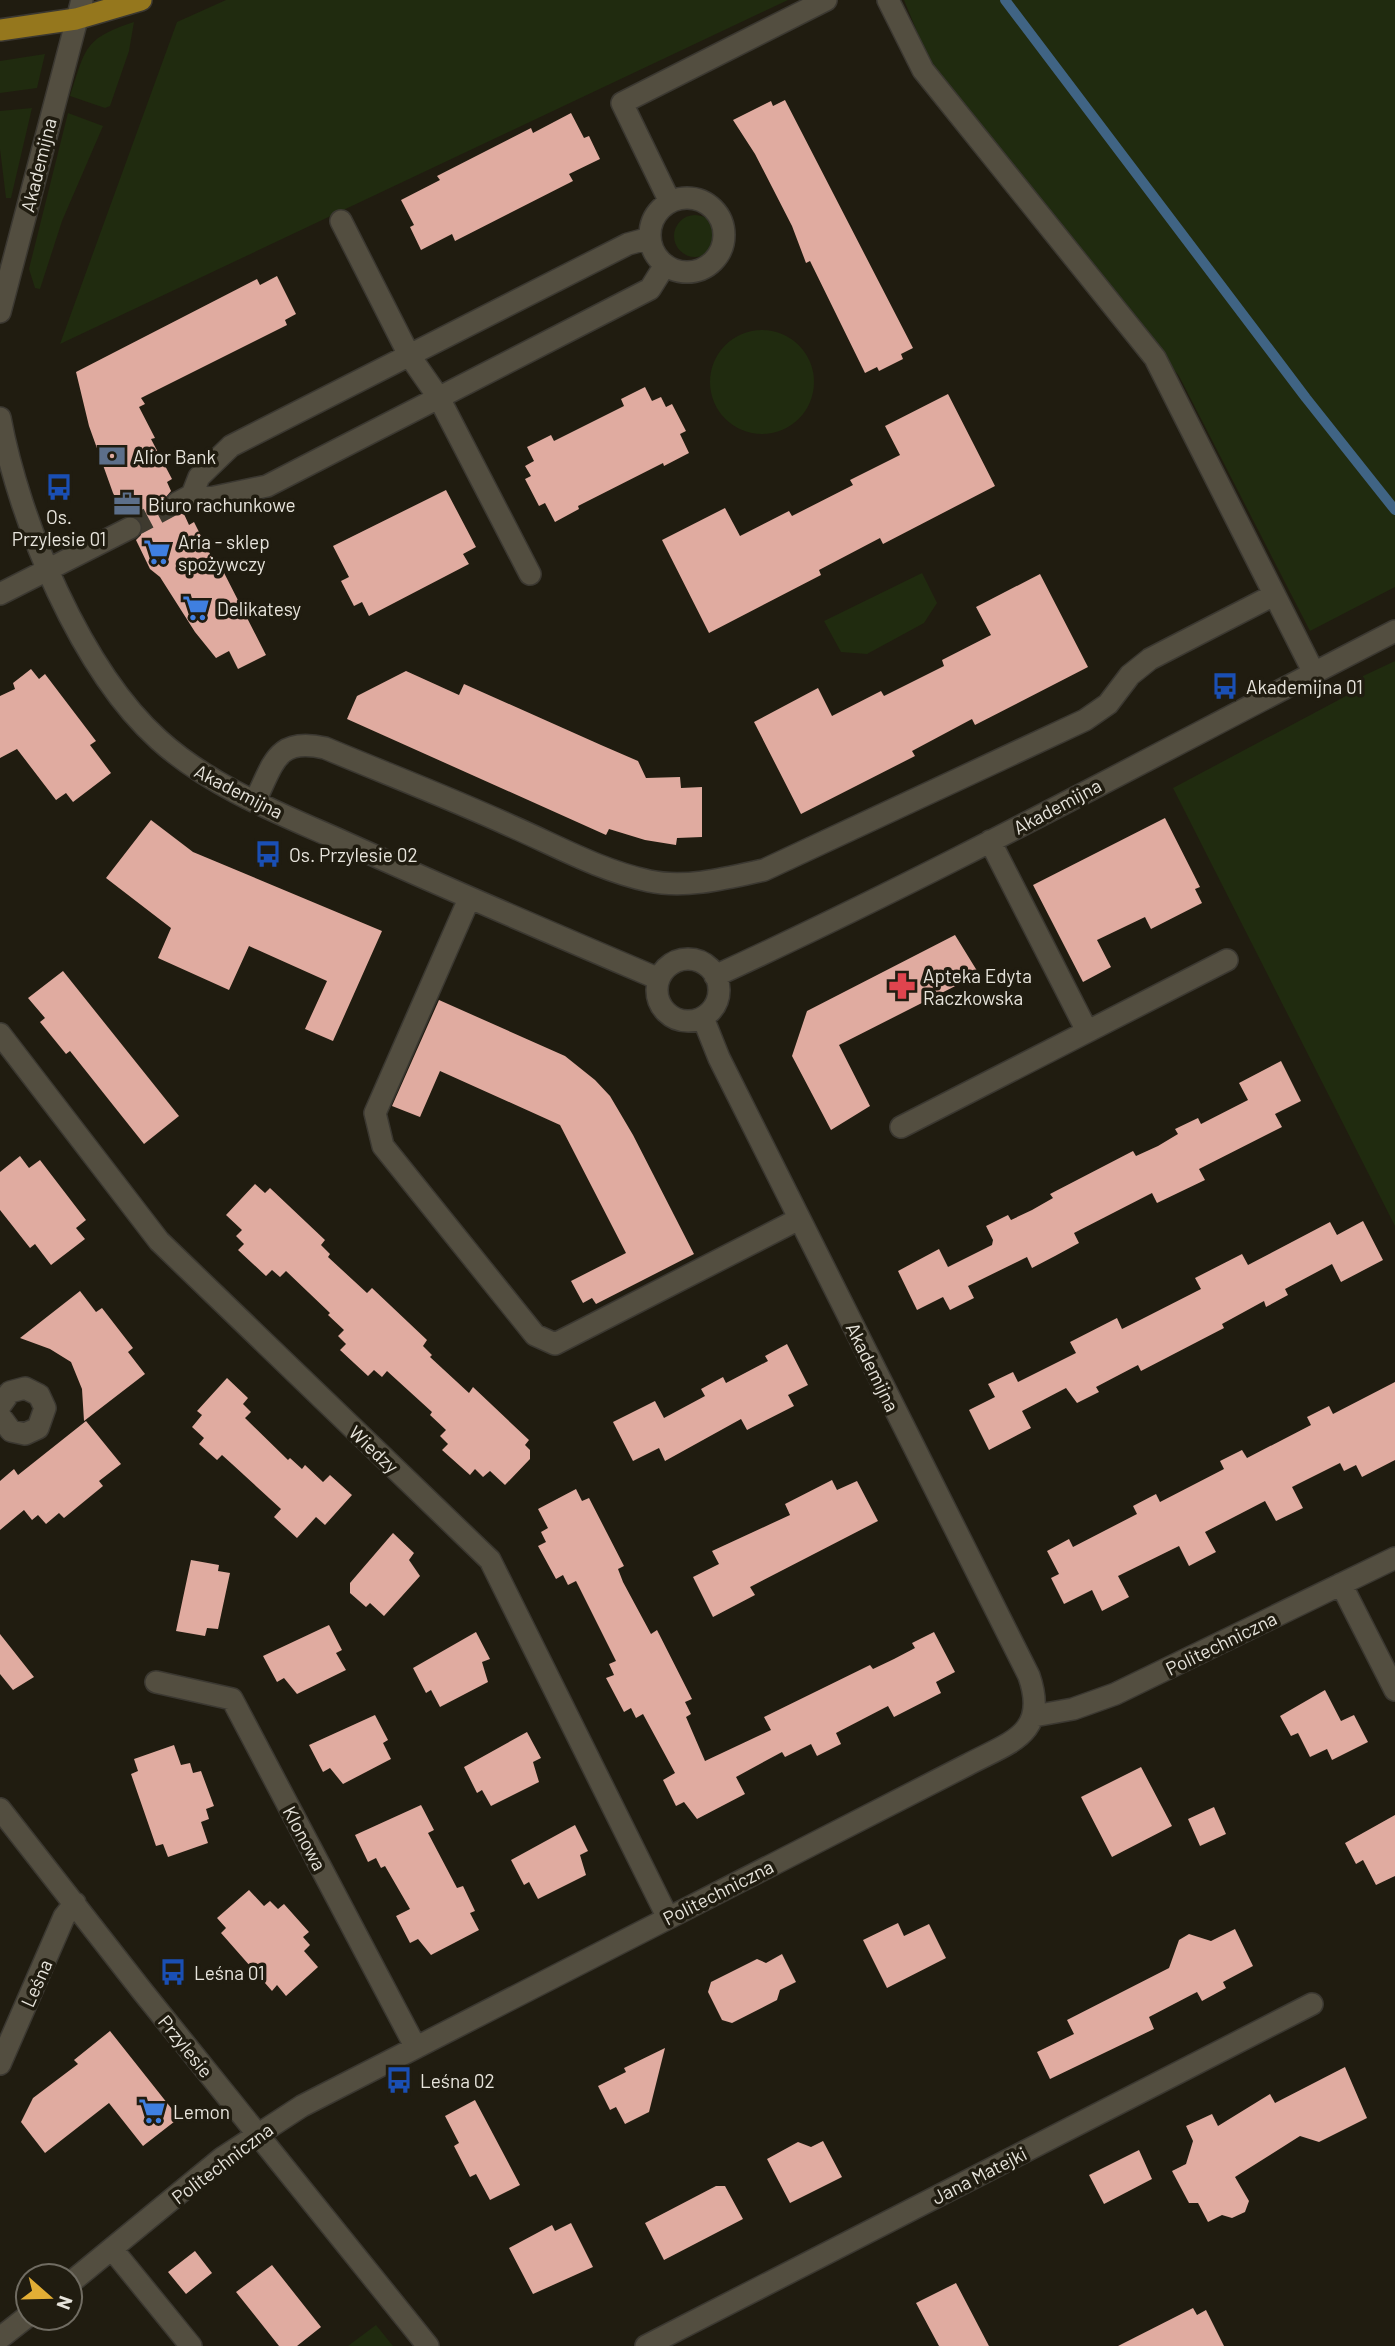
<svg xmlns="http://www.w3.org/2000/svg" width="1395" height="2346" viewBox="0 0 1395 2346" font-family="Barlow,sans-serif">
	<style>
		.green { fill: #202b0f }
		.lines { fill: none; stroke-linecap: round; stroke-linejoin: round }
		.stream { stroke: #406484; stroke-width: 10 }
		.building { fill: #e0aba0 }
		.minor-tunnel { stroke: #3e3a2f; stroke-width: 21; stroke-dasharray: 21 10; stroke-linecap: butt }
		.minor-casing { stroke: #3b3831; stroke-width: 24 }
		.major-casing { stroke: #3b3831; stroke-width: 24 }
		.minor { stroke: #534e40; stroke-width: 21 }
		.major { stroke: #95771d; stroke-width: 21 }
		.labels { text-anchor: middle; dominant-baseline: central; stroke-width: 7; stroke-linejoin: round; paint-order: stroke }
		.street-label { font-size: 19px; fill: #e7e4dc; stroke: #201c10 }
		.poi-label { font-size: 19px; fill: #e7e4dc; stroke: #201c10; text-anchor: start }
	</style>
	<rect width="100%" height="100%" fill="#201c10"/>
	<path class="green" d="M 226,0 L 788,0 L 60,344 L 177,22 Z
		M 904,0 L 1395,0 L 1395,587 L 1310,631 L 1179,376 L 929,61 Z
		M 134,22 L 129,51 L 110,106 L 105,108 L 70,96 C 86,48 83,39 134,22 Z
		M 45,54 L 37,88 L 0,93 L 0,61 Z
		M 32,108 L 11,198 L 6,198 L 0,149 L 0,111 Z
		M 68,113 L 103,126 L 62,221 L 40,289 L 35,288 L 29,269 Z
		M674 236a21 21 0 1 1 42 0a21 21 0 1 1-42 0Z
		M710 382a52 52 0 1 1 104 0a52 52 0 1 1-104 0Z
		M 922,573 L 937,603 L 924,623 L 867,654 L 841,652 L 824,621 Z
		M 1395,661 L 1395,1226 L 1173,788 L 1346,696 L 1359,686 L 1363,676 Z
		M 376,2325 L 393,2346 L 348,2346 Z"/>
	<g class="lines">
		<path class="stream" d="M 1005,0 L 1306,398 L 1395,510"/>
	</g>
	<path class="building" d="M 785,100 L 913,348 L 901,354 L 903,359 L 879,371 L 877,367 L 865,373 L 810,261 L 806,263 L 792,226 L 755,154 L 733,120 L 771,101 L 773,106 Z
		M 571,113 L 584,138 L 589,136 L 600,159 L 569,174 L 573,181 L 455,241 L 452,234 L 421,250 L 410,227 L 414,225 L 401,200 L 440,180 L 437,176 L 531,128 L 533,133 Z
		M 277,276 L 296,314 L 285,320 L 287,325 L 141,398 L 145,404 L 139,407 L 155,438 L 151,439 L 172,479 L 167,482 L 171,491 L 166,497 L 165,509 L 171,514 L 184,514 L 189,525 L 194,522 L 214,562 L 218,561 L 266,655 L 238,669 L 229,651 L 216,658 L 195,632 L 160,577 L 150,569 L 136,540 L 141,535 L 142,523 L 137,517 L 125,516 L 113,493 L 89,426 L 76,372 L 257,279 L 260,285 Z
		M 645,387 L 652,401 L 661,397 L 666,407 L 672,404 L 686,431 L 680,434 L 689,453 L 664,466 L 663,463 L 578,506 L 579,509 L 555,522 L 545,503 L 539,506 L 525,479 L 531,476 L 525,466 L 534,461 L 527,447 L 551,435 L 554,441 L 624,406 L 621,399 Z
		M 948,394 L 995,486 L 883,544 L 880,538 L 819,570 L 821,575 L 709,633 L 662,540 L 725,508 L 740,536 L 789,511 L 792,516 L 853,485 L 850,480 L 900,455 L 885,426 Z
		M 446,490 L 476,547 L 463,554 L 469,564 L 369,616 L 362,602 L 354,606 L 341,581 L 349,577 L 333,546 Z
		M 1040,574 L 1088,667 L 975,725 L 972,719 L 912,751 L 915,756 L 801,814 L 754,722 L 818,688 L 832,716 L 881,691 L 884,696 L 944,666 L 942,660 L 991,635 L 976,607 Z
		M 31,669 L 39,679 L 45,674 L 96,741 L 90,745 L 111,773 L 73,802 L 66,793 L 56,800 L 17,749 L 0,758 L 0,696 L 15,689 L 13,683 Z
		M 406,671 L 459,695 L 464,684 L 601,745 L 638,761 L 646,778 L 680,777 L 681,788 L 702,787 L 702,837 L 677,838 L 676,845 L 645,840 L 609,829 L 606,835 L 347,719 L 357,696 Z
		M 1165,818 L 1200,887 L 1195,889 L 1202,903 L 1151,929 L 1145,917 L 1097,940 L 1111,967 L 1083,982 L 1033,885 Z
		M 151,820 L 193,852 L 382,931 L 333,1041 L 305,1029 L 327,981 L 249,946 L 229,990 L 158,958 L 171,928 L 106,878 Z
		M 955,935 L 979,974 L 839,1045 L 870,1106 L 831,1130 L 792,1056 L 807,1011 Z
		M 63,971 L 179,1116 L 144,1144 L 70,1051 L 66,1054 L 40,1022 L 45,1018 L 28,998 Z
		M 439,1000 L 565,1056 L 595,1080 L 610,1096 L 633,1135 L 694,1254 L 596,1304 L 592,1298 L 583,1303 L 571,1281 L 626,1253 L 560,1125 L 440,1071 L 420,1117 L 392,1106 Z
		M 1281,1061 L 1301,1101 L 1275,1114 L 1282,1127 L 1199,1169 L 1205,1180 L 1157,1203 L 1152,1193 L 1074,1233 L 1079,1243 L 1055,1256 L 1032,1268 L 1027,1257 L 968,1286 L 974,1298 L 950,1310 L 943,1297 L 917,1310 L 898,1271 L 939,1249 L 948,1267 L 992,1245 L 993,1240 L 986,1226 L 1008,1215 L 1011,1220 L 1032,1210 L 1053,1198 L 1050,1194 L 1133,1151 L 1136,1156 L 1158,1146 L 1178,1134 L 1175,1129 L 1198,1118 L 1201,1124 L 1248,1100 L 1239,1083 Z
		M 20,1156 L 29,1168 L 40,1160 L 86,1220 L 76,1228 L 85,1239 L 51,1265 L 35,1244 L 30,1248 L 0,1210 L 0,1172 Z
		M 255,1184 L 265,1193 L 270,1188 L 325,1240 L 321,1245 L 330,1254 L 328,1257 L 367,1293 L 372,1288 L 427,1340 L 423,1346 L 432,1355 L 430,1357 L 469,1393 L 473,1387 L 529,1440 L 525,1445 L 530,1450 L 530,1459 L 505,1485 L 490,1471 L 483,1477 L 475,1469 L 470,1475 L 442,1450 L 448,1444 L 440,1436 L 446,1430 L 430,1415 L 432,1412 L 387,1371 L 382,1377 L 374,1370 L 368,1376 L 340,1350 L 346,1344 L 338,1336 L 344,1330 L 328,1315 L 330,1313 L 286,1271 L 280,1277 L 272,1270 L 266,1276 L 238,1250 L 244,1244 L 236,1236 L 242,1230 L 226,1215 Z
		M 1363,1221 L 1383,1260 L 1341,1282 L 1332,1264 L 1285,1289 L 1288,1295 L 1266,1307 L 1264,1301 L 1222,1324 L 1224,1328 L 1141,1371 L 1138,1365 L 1096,1387 L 1099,1392 L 1077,1403 L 1066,1388 L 1022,1411 L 1031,1428 L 989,1450 L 969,1410 L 995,1397 L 988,1384 L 1013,1372 L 1018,1382 L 1076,1353 L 1070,1342 L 1117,1318 L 1122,1329 L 1142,1319 L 1201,1289 L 1195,1278 L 1242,1254 L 1248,1265 L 1330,1222 L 1337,1235 Z
		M 80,1291 L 96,1312 L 102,1308 L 133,1348 L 128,1352 L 145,1374 L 84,1421 L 82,1389 L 71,1362 L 50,1349 L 20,1338 Z
		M 787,1344 L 808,1385 L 788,1395 L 794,1406 L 747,1430 L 741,1419 L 665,1461 L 659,1448 L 633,1461 L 613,1422 L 655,1401 L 664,1418 L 705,1396 L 701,1389 L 723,1377 L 726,1383 L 768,1361 L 765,1356 Z
		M 227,1378 L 248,1398 L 243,1404 L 251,1412 L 245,1418 L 288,1460 L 290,1458 L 302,1469 L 305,1465 L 323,1482 L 330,1475 L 352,1495 L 325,1525 L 316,1517 L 297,1538 L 274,1517 L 281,1509 L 232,1464 L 222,1455 L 217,1460 L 199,1444 L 204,1438 L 192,1427 L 202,1415 L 197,1411 Z
		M 1395,1382 L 1395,1460 L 1362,1477 L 1356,1465 L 1344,1471 L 1340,1463 L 1292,1487 L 1303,1508 L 1276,1521 L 1265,1501 L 1205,1532 L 1216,1552 L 1189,1566 L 1179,1546 L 1118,1576 L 1129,1597 L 1102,1611 L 1092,1590 L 1064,1604 L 1051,1578 L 1059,1574 L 1047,1551 L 1069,1539 L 1073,1547 L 1137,1514 L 1133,1506 L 1156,1494 L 1160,1502 L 1224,1469 L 1220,1461 L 1242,1450 L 1247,1458 L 1311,1425 L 1307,1417 L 1329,1406 L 1333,1414 Z
		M 86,1421 L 121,1464 L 99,1481 L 103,1486 L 64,1518 L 59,1513 L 46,1524 L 38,1515 L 32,1520 L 24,1510 L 0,1530 L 0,1481 L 14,1469 L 18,1475 Z
		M 832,1480 L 837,1490 L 857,1481 L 878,1521 L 750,1587 L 755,1595 L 713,1617 L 693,1577 L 719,1564 L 712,1551 L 790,1515 L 785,1504 Z
		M 576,1489 L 582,1501 L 589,1498 L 624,1566 L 618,1569 L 623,1582 L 651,1634 L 657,1630 L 692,1699 L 685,1702 L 691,1714 L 686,1717 L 705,1761 L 771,1730 L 764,1717 L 870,1665 L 873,1669 L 894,1659 L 915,1648 L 912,1643 L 934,1632 L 955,1672 L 936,1682 L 941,1693 L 894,1717 L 888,1706 L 836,1733 L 841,1744 L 817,1756 L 811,1744 L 785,1757 L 782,1752 L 736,1777 L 745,1794 L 697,1819 L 684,1802 L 676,1806 L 663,1780 L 675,1773 L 643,1714 L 636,1718 L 631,1708 L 624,1712 L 606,1678 L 614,1675 L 609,1664 L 616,1661 L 576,1581 L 568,1585 L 563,1575 L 556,1579 L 538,1546 L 546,1542 L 541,1532 L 548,1528 L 538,1509 Z
		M 393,1533 L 414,1553 L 409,1560 L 420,1576 L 384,1616 L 370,1603 L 366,1607 L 350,1593 L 350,1583 Z
		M 191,1560 L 219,1565 L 218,1571 L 230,1573 L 218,1629 L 207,1628 L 205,1636 L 176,1631 Z
		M 329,1625 L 342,1650 L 336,1653 L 346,1670 L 297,1694 L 284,1678 L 277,1682 L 263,1656 Z
		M 476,1632 L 490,1659 L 482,1662 L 488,1682 L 440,1707 L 431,1690 L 426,1693 L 413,1668 Z
		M 0,1634 L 34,1677 L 13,1690 L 0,1674 Z
		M 1325,1690 L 1341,1721 L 1354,1715 L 1368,1742 L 1332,1760 L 1327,1749 L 1310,1757 L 1298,1733 L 1291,1736 L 1280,1716 Z
		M 375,1715 L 388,1740 L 383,1743 L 391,1759 L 343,1784 L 330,1768 L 323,1772 L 309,1745 Z
		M 527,1732 L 541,1758 L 533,1762 L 539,1782 L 491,1806 L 482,1790 L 477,1793 L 464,1767 Z
		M 174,1745 L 181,1765 L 190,1763 L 193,1773 L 201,1771 L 214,1806 L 206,1809 L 209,1819 L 201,1822 L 208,1843 L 168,1857 L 163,1844 L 156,1846 L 131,1774 L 138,1771 L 134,1759 Z
		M 1141,1767 L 1172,1826 L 1112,1857 L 1081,1797 Z
		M 421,1805 L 434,1830 L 428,1833 L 457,1888 L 463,1886 L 475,1911 L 470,1913 L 479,1930 L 431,1955 L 418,1939 L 410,1943 L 396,1916 L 410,1909 L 385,1866 L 381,1868 L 376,1858 L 368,1862 L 355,1835 Z
		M 1214,1807 L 1226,1834 L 1200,1846 L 1188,1819 Z
		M 1395,1815 L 1395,1876 L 1376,1885 L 1363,1860 L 1356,1864 L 1345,1843 Z
		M 575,1825 L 588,1851 L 580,1855 L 586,1875 L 538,1899 L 529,1882 L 524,1885 L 511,1860 Z
		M 249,1890 L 264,1906 L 270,1901 L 278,1909 L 284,1904 L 309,1932 L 303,1937 L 310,1945 L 304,1951 L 318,1967 L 286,1996 L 277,1985 L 272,1991 L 221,1933 L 226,1928 L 217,1918 Z
		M 898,1923 L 904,1936 L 929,1924 L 946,1958 L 887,1988 L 863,1940 Z
		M 1235,1929 L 1253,1966 L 1223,1982 L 1226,1988 L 1202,2001 L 1197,1992 L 1149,2017 L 1154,2029 L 1050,2079 L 1037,2052 L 1074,2034 L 1067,2020 L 1169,1968 L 1179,1940 L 1189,1934 L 1211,1941 Z
		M 782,1954 L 796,1982 L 780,1990 L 777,2000 L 732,2023 L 722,2020 L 708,1992 L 711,1982 L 757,1959 L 766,1963 Z
		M 110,2031 L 179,2118 L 143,2146 L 109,2103 L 45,2153 L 21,2122 L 33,2098 L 78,2064 L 74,2060 Z
		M 665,2048 L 649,2112 L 625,2124 L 616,2107 L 610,2110 L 598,2086 L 626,2072 L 624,2068 Z
		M 1345,2067 L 1367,2118 L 1319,2142 L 1300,2136 L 1235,2177 L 1249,2201 L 1245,2212 L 1232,2218 L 1222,2215 L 1208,2222 L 1198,2203 L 1189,2203 L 1172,2171 L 1186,2164 L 1193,2141 L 1186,2126 L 1212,2114 L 1218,2126 L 1270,2094 L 1275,2103 Z
		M 475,2100 L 520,2185 L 490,2200 L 476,2174 L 470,2177 L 454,2146 L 459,2143 L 445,2116 Z
		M 823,2141 L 842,2177 L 790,2203 L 767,2159 L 798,2142 L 811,2147 Z
		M 1139,2150 L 1152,2179 L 1104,2204 L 1089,2175 Z
		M 716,2186 L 725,2186 L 743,2219 L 664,2260 L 645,2223 Z
		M 571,2223 L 593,2267 L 533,2294 L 509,2248 L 552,2225 L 555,2231 Z
		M 195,2251 L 212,2273 L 186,2294 L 168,2272 Z
		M 272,2265 L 321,2327 L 297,2346 L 279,2346 L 236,2292 Z
		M 956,2283 L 989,2346 L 939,2346 L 916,2303 Z
		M 1193,2308 L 1197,2315 L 1206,2310 L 1224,2346 L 1118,2346 Z"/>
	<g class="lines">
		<path class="minor-tunnel" d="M 130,528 L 177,503"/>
		<defs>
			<path id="minor" d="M 888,0 L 923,70 L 1155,358 L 1314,673
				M650 235a37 37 0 1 1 74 0a37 37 0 1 1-74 0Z
				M 670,202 L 622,103 L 826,0
				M 341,221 L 409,355 L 439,398 L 530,574
				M 0,312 L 82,0
				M 0,418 C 19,521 81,670 159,740 C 211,787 281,814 344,842 C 448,889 553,934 659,979
				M 192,495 L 210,498 L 267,486 L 650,289 L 665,265
				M 177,503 L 192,495 L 199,477 L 231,446 L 628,244 L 650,238
				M 0,594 L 130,528
				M 255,801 C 274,763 276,737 325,748 C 387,774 450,798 511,826 C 557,846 599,870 649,881 C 686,889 728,878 764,870 L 1085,720 L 1108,704 L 1130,675 L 1150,659 L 1274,595
				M 990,841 L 1087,1031
				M 469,899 L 375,1113 L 383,1146 L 535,1335 L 555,1344 L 799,1219
				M657 990a31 31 0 1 1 62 0a31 31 0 1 1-62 0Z
				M 715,976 C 946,870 1169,747 1395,631
				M 0,1034 L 159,1241 L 490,1560 L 668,1918
				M 901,1127 L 1227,960
				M 0,1406 L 10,1392 L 25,1388 L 39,1395 L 45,1408 L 38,1428 L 25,1434 L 11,1431 L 0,1416
				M 1341,1584 L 1395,1690
				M 156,1682 L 232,1699 L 415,2046
				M 1034,1716 L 1073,1709 L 1115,1694 L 1395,1558
				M 0,1809 L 143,1992 L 428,2346
				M 0,2064 L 64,1917 L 75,1903
				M 112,2249 L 191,2346
				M 70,2283 L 222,2158 L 302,2106 L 967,1765 C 1010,1742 1049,1734 1029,1676 L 719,1058 L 703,1018
				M 0,2338 L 28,2316
				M 646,2346 L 1312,2004"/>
			<path id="major" d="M 0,30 L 76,19 L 141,0"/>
		</defs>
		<use href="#minor" class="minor-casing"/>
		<use href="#major" class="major-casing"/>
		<use href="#minor" class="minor"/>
		<use href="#major" class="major"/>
	</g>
	<defs>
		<symbol id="bank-bare" viewBox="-9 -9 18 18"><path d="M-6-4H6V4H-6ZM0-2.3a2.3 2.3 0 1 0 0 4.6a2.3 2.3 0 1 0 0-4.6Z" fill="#5c6f8a" stroke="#201c10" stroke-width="2.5" paint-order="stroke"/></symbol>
		<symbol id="bus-bare" viewBox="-9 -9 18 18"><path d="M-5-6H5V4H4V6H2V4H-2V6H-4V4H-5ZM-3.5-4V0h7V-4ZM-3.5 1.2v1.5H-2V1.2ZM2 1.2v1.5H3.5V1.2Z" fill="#1a4fb4" stroke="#201c10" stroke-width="2.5" paint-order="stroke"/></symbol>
		<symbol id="office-bare" viewBox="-9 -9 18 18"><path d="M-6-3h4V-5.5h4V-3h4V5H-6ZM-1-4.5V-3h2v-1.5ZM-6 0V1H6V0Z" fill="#5c6f8a" stroke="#201c10" stroke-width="2.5" paint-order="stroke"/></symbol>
		<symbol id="supermarket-bare" viewBox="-9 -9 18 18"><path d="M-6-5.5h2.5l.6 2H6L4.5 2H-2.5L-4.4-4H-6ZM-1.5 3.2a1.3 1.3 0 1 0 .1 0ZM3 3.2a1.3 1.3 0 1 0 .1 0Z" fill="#3f7fe0" stroke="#201c10" stroke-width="2.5" paint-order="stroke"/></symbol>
		<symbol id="pharmacy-bare" viewBox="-9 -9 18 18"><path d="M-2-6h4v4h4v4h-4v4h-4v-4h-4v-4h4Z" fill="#e0444e" stroke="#201c10" stroke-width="2.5" paint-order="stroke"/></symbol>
	</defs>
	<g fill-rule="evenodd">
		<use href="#bank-bare" x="93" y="437" width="38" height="38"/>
		<use href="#bus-bare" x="40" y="468" width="38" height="38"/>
		<use href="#office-bare" x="108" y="485" width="38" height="38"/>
		<use href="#supermarket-bare" x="138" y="533" width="38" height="38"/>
		<use href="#supermarket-bare" x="177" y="589" width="38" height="38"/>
		<use href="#bus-bare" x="1206" y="667" width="38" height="38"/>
		<use href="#bus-bare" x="249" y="835" width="38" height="38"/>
		<use href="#pharmacy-bare" x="883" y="967" width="38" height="38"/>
		<use href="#bus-bare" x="154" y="1953" width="38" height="38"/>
		<use href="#bus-bare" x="380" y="2061" width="38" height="38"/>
		<use href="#supermarket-bare" x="133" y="2092" width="38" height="38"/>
	</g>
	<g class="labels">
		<g class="street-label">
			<text transform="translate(38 165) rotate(-76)">Akademijna</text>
			<text transform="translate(239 791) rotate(27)">Akademijna</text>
			<text transform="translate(1057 806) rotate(-28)">Akademijna</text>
			<text transform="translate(873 1367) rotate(64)">Akademijna</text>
			<text transform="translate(374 1449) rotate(43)">Wiedzy</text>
			<text transform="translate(1221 1643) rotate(-26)">Politechniczna</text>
			<text transform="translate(305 1838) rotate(62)">Klonowa</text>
			<text transform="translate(718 1892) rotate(-27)">Politechniczna</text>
			<text transform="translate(36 1983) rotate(-66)">Leśna</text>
			<text transform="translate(186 2046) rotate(51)">Przylesie</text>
			<text transform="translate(222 2163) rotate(-37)">Politechniczna</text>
			<text transform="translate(979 2175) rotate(-27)">Jana Matejki</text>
		</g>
		<g class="poi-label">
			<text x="133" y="456">Alior Bank</text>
			<text x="148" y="504">Biuro rachunkowe</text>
			<text x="59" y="516" text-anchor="middle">Os.<tspan x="59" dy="22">Przylesie 01</tspan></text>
			<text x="178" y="541">Aria - sklep<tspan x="178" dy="22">spożywczy</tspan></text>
			<text x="217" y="608">Delikatesy</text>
			<text x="1246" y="686">Akademijna 01</text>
			<text x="289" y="854">Os. Przylesie 02</text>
			<text x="923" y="975">Apteka Edyta<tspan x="923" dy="22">Raczkowska</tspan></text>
			<text x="194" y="1972">Leśna 01</text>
			<text x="420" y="2080">Leśna 02</text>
			<text x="173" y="2111">Lemon</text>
		</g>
	</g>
	<g transform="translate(49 2297) rotate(110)"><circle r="33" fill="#201c10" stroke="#706c62" stroke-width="2"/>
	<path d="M0-5L12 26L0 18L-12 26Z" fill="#e3ae35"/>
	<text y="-10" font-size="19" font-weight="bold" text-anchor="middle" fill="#e7e4dc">N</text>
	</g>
</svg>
